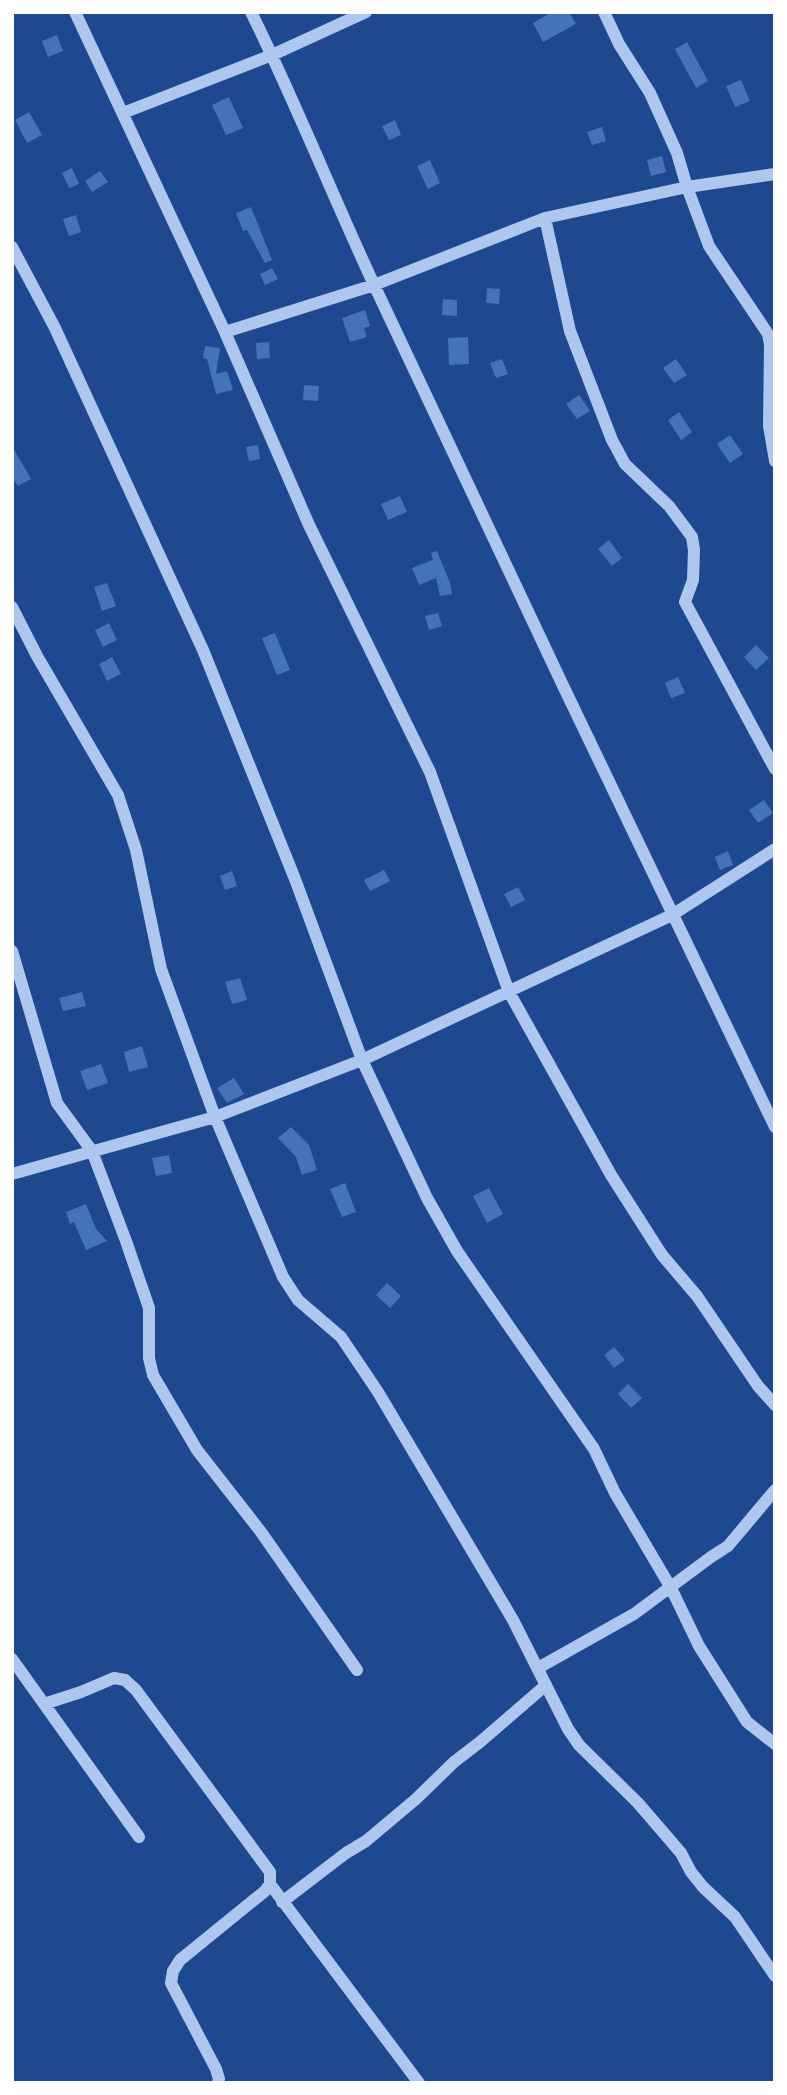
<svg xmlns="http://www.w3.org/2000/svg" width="787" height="2095" viewBox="0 0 787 2095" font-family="Commissioner,sans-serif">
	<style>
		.building { fill: #4672b9 }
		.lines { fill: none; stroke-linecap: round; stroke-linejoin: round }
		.minor { stroke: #aec7ee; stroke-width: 12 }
	</style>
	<rect width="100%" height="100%" fill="#1e4991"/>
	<path class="building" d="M 552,12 L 569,12 L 576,24 L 543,42 L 533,23 Z
		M 57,35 L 63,51 L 48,57 L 42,41 Z
		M 687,42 L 708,81 L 696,88 L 675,49 Z
		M 741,80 L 750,101 L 735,107 L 726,86 Z
		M 229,97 L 243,128 L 226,135 L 212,105 Z
		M 29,112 L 42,135 L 27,143 L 15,120 Z
		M 395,120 L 401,135 L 389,140 L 382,126 Z
		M 602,127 L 606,141 L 592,145 L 587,132 Z
		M 662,156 L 666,172 L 651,176 L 647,160 Z
		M 430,160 L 440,183 L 428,189 L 417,166 Z
		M 72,168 L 79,184 L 69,188 L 62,173 Z
		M 100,171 L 108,182 L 92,192 L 85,181 Z
		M 251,207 L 272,260 L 265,263 L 247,230 L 243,231 L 236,213 Z
		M 76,215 L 81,232 L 69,236 L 63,219 Z
		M 272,268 L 278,279 L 265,285 L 260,274 Z
		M 487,288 L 500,289 L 499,304 L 486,303 Z
		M 443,299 L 457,300 L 457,316 L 442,315 Z
		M 365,310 L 370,326 L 364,328 L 367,337 L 350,342 L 342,318 Z
		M 468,337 L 469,364 L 449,365 L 448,338 Z
		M 269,342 L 270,358 L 257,359 L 256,343 Z
		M 205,346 L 220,348 L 216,374 L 227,371 L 233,390 L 216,394 L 207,359 L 203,358 Z
		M 502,359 L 508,374 L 496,378 L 490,363 Z
		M 676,359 L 687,375 L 674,383 L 663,368 Z
		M 304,385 L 319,386 L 318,401 L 303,400 Z
		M 579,395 L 590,411 L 577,419 L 566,404 Z
		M 679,412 L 692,432 L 681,440 L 668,420 Z
		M 730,435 L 743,454 L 730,463 L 717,444 Z
		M 258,445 L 260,459 L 249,461 L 246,447 Z
		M 12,446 L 31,479 L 18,486 L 12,477 Z
		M 400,496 L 407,512 L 388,520 L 381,504 Z
		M 609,540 L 622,558 L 612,566 L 598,549 Z
		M 437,551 L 450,583 L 452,594 L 440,596 L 436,578 L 419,585 L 412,568 L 433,560 L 431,553 Z
		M 107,583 L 116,606 L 102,611 L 94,587 Z
		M 438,613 L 442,626 L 429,630 L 425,616 Z
		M 109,623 L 117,640 L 103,647 L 95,630 Z
		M 275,633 L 290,670 L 277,675 L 262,638 Z
		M 756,645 L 769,658 L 756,670 L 744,657 Z
		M 112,657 L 121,674 L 107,681 L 99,664 Z
		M 678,677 L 685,693 L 671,698 L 665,683 Z
		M 764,800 L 773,813 L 758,823 L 749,810 Z
		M 728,851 L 733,865 L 720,870 L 715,857 Z
		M 384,870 L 390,881 L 370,891 L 364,880 Z
		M 232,871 L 237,886 L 225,890 L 220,876 Z
		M 518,887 L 525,900 L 511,907 L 504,894 Z
		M 240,978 L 247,1000 L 232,1004 L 225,982 Z
		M 82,992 L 86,1006 L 63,1011 L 59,998 Z
		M 142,1046 L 148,1067 L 129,1072 L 124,1052 Z
		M 101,1064 L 108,1083 L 87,1090 L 80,1071 Z
		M 234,1078 L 244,1094 L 227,1103 L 217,1088 Z
		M 291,1127 L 309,1145 L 317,1170 L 302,1175 L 296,1157 L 278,1138 Z
		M 169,1155 L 172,1173 L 156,1176 L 152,1158 Z
		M 345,1183 L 356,1212 L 342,1217 L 330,1189 Z
		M 489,1188 L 503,1214 L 487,1223 L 473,1196 Z
		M 86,1204 L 96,1229 L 107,1241 L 86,1250 L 74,1222 L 70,1224 L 66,1212 Z
		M 387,1283 L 401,1296 L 390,1308 L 376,1295 Z
		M 614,1347 L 625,1360 L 614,1368 L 604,1355 Z
		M 628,1384 L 642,1398 L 631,1408 L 618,1394 Z"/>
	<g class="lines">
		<path class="minor" d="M 75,12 L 225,332 L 309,525 L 430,772 L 509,992 L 611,1175 L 662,1255 L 697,1296 L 758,1386 L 775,1405
			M 251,12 C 296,103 333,197 376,289 C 507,569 640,849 775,1127
			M 604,12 L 619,44 L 650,93 L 677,153 L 687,187 L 709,246 L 768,334 L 770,344 L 769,426 L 775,461
			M 123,113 L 272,55 L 366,12
			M 545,218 L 570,331 L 612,440 L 625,464 L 669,506 L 692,537 L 694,550 L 693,580 L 685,602 L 775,769
			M 12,247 L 55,328 L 203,650 L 295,879 L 362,1060 L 427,1198 L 457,1251 L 594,1449 L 615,1493 L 671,1588 L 699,1646 L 747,1722 L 775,1744
			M 225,332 L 374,285 L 545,218 L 687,187 L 775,174
			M 12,607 L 37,656 L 118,795 L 136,850 L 161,969 L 215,1117 L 283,1277 L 298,1300 L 341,1337 L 378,1392 L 513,1620 L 568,1729 L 579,1745 L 638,1803 L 681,1853 L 691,1872 L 703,1887 L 735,1917 L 775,1976
			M 12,951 L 57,1103 L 92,1151 L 126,1241 L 149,1308 L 149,1358 L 153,1375 L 197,1450 L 261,1532 L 357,1670
			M 12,1174 L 215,1117 L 362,1060 L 672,915 L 775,849
			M 12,1659 L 139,1837
			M 538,1668 L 634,1614 L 711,1557 L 728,1546 L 775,1490
			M 44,1704 L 81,1692 L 114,1678 L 125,1680 L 136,1690 L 270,1872 L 270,1884 L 419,2083
			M 282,1902 L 346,1853 L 366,1841 L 416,1799 L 454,1762 L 480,1742 L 546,1685
			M 218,2083 L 219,2079 L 216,2069 L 171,1983 L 173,1971 L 180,1960 L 265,1891 L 270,1884"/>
	</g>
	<rect width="787" height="2095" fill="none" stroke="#ffffff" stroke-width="28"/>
</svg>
